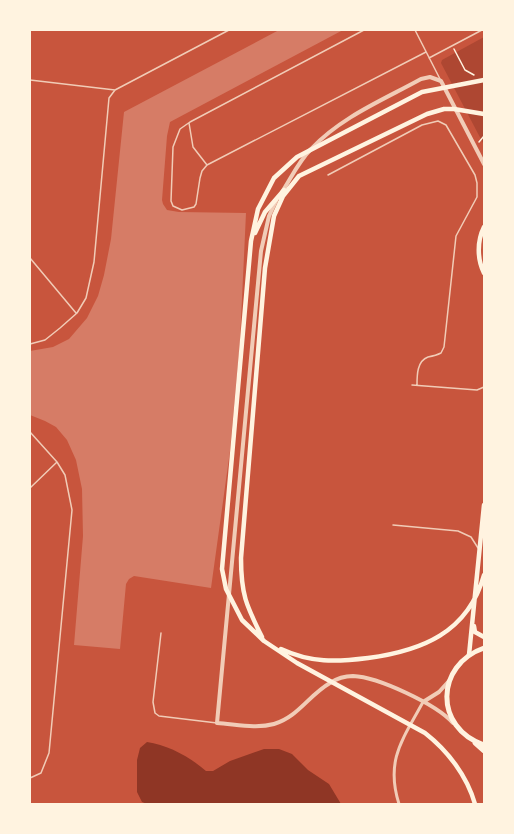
<svg xmlns="http://www.w3.org/2000/svg" width="514" height="834" viewBox="0 0 514 834" font-family="Lora,serif">
	<style>
		.green { fill: #ae4732 }
		.water { fill: #8f3625 }
		.building { fill: #d67c66 }
		.lines { fill: none; stroke-linecap: round; stroke-linejoin: round }
		.path { stroke: #fff3e0; stroke-width: 1.5 }
		.service { stroke: #f1ccb7; stroke-width: 1.5 }
		.minor { stroke: #f1ccb7; stroke-width: 3 }
		.tertiary { stroke: #f1ccb7; stroke-width: 4 }
		.secondary { stroke: #fff3e0; stroke-width: 4.5 }
		.primary { stroke: #fff3e0; stroke-width: 5 }
	</style>
	<rect width="100%" height="100%" fill="#c8553d"/>
	<path class="green" d="M 484,37 L 484,145 L 441,63 L 442,60 Z"/>
	<path class="water" d="M 147,742 C 168,745 190,757 206,771 L 213,771 L 230,761 L 264,749 L 279,749 L 292,754 L 308,770 L 329,784 L 341,804 L 147,804 L 142,802 L 137,792 L 137,760 L 140,748 Z"/>
	<path class="building" d="M 279,30 L 343,30 L 170,122 L 167,136 L 162,200 L 163,204 L 167,210 L 179,212 L 246,213 L 240,341 L 230,451 L 211,588 L 134,576 L 129,579 L 126,584 L 120,649 L 74,645 L 83,536 L 82,489 L 76,460 L 67,440 L 56,427 L 45,421 L 30,415 L 30,351 L 53,347 L 69,339 L 87,318 L 98,296 L 104,275 L 111,239 L 124,112 Z"/>
	<g class="lines">
		<path class="path" d="M 454,49 L 465,70 L 474,75
			M 479,142 L 484,136"/>
		<path class="service" d="M 364,30 L 190,122 L 180,129 L 173,147 L 171,201 L 173,206 L 182,210 L 194,207 L 196,204 L 200,178 L 202,171 L 207,165 L 426,52
			M 415,30 L 440,79
			M 429,58 L 482,30
			M 30,80 L 115,90
			M 189,123 L 193,147 L 207,165
			M 328,175 L 422,125 L 438,121 L 446,125 L 475,175 L 477,183 L 477,197 L 456,236 L 444,347 L 441,353 C 437,355 433,356 428,357 C 417,361 417,375 417,385
			M 30,258 L 76,313
			M 30,344 L 45,340 L 60,328 L 77,313 L 86,298 L 94,262 L 109,98 L 115,90 L 229,30
			M 412,385 L 477,390 L 484,387
			M 30,432 L 57,462 L 65,475 L 72,510 L 49,753 L 41,773 L 30,778
			M 30,488 L 57,462
			M 393,525 L 458,531 L 471,537 L 478,548
			M 161,633 L 153,702 L 155,713 L 159,716 L 217,723"/>
		<path class="minor" d="M 399,804 C 385,760 403,739 423,702"/>
		<path class="tertiary" d="M 282,192 C 291,178 299,161 311,149 C 341,117 383,100 421,79 L 430,77 L 441,81 L 484,164
			M 276,201 L 269,216 L 261,251 L 217,723 C 235,724 256,729 274,724 C 298,717 309,695 330,683 C 336,679 345,676 353,676 C 378,677 436,704 453,723
			M 423,702 L 439,692 L 449,681"/>
		<path class="secondary" d="M 484,227 C 477,241 477,259 484,273
			M 255,233 L 265,212 L 284,190
			M 474,626 L 475,632 L 484,637
			M 262,637 C 246,605 241,594 241,558 L 265,268 L 274,216 L 283,196 L 299,176 L 427,114 L 444,109 L 454,109 L 484,114
			M 281,649 C 311,663 336,662 368,658 C 421,651 468,633 484,575
			M 469,655 L 484,505
			M 475,804 C 467,776 448,751 425,733 L 297,663 L 264,641 L 242,620 L 226,589 L 222,569 L 251,241 L 258,209 L 274,178 L 297,157 L 422,92 L 484,80"/>
		<path class="primary" d="M 484,648 C 435,665 434,728 484,745
			M 475,743 L 484,751"/>
	</g>
	<rect width="514" height="834" fill="none" stroke="#fff3e0" stroke-width="62"/>
</svg>
